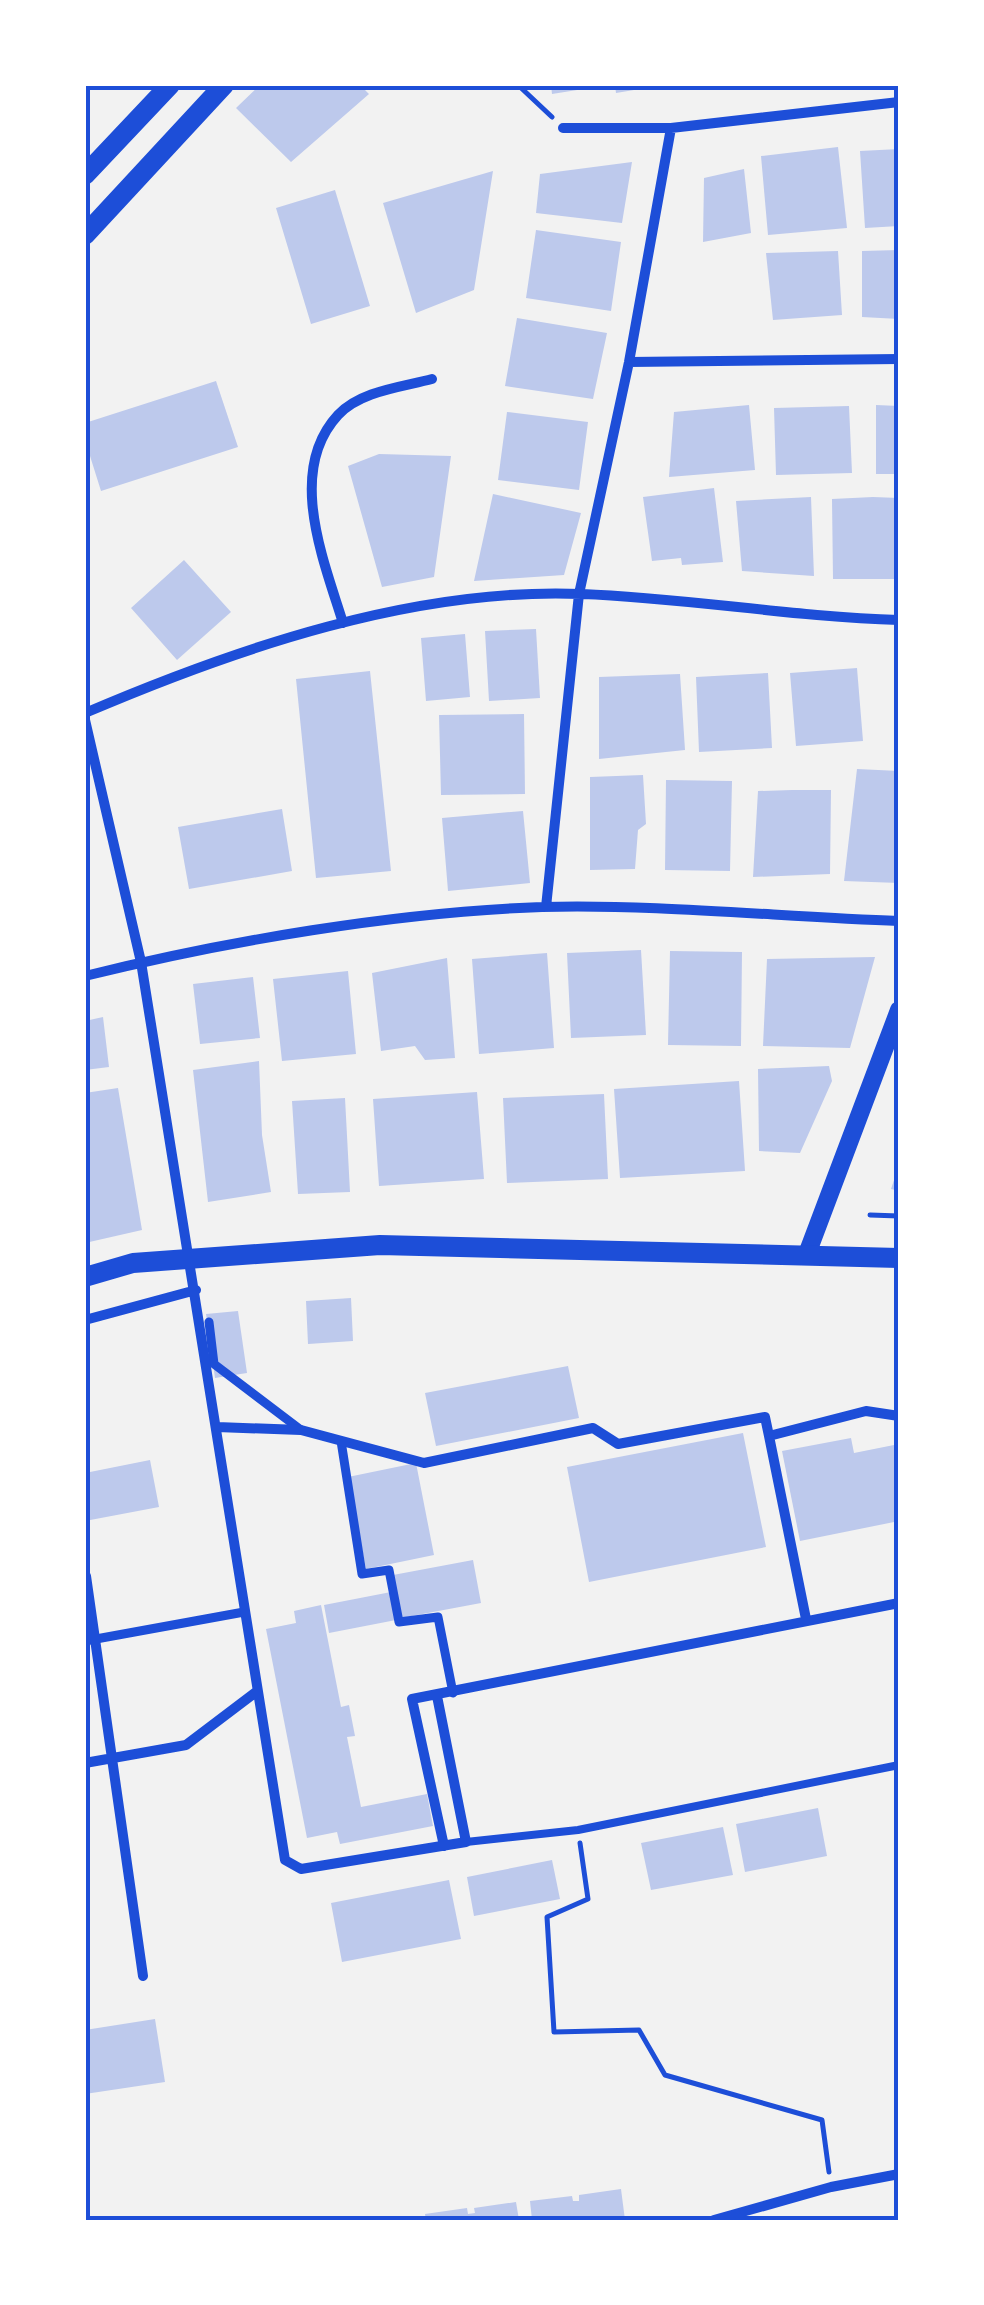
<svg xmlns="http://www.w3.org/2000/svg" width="984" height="2305" viewBox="0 0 984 2305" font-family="'Space Grotesk',sans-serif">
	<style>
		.building { fill: #bdc9ec }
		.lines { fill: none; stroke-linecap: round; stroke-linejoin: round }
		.path { stroke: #1d4ed8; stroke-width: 5 }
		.service { stroke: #1d4ed8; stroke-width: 8 }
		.pedestrian { stroke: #1d4ed8; stroke-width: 9 }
		.minor { stroke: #1d4ed8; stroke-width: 10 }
		.tertiary { stroke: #1d4ed8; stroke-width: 18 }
		.secondary { stroke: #1d4ed8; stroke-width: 20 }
		.neatline { fill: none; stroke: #1d4ed8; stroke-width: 4 }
	</style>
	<rect width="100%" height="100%" fill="#f2f2f2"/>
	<path class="building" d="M 260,85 L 360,85 L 369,94 L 291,162 L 236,108 Z
		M 551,85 L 596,85 L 596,87 L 552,94 Z
		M 615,85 L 652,85 L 652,87 L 616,93 Z
		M 838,147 L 847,228 L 768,235 L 761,156 Z
		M 899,149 L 899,226 L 865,228 L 860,151 Z
		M 632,162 L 622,223 L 536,213 L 540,174 Z
		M 744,169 L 751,233 L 703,242 L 704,178 Z
		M 493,171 L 474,290 L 416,313 L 383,203 Z
		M 335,190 L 370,306 L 311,324 L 276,208 Z
		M 536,230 L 621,242 L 611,311 L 526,298 Z
		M 899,250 L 899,319 L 862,317 L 862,251 Z
		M 838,251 L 842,315 L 773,320 L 766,253 Z
		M 517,318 L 607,333 L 593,399 L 505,386 Z
		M 216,381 L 238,447 L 101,491 L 85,440 L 85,423 Z
		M 749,405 L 755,470 L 669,477 L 674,412 Z
		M 876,405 L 899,406 L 899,474 L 876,474 Z
		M 849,406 L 852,473 L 776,475 L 774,408 Z
		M 507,412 L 588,422 L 579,490 L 498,480 Z
		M 379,454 L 451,456 L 434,577 L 382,587 L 348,466 Z
		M 714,488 L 723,562 L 682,565 L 681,558 L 652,561 L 643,497 Z
		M 493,494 L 581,513 L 564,575 L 474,581 Z
		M 811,497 L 814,576 L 742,571 L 736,501 Z
		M 873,497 L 899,498 L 899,579 L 833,579 L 832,499 Z
		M 184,560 L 231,612 L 177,660 L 131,608 Z
		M 536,629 L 540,698 L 489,701 L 485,631 Z
		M 465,634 L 470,697 L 426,701 L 421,638 Z
		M 895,651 L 899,651 L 899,753 L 894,753 Z
		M 857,668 L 863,741 L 796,746 L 790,673 Z
		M 370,671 L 391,871 L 316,878 L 296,679 Z
		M 768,673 L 772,748 L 699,752 L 696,677 Z
		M 680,674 L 685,750 L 599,759 L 599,677 Z
		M 524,714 L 525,794 L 441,795 L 439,715 Z
		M 857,769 L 899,771 L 899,883 L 844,881 Z
		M 643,775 L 646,824 L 638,830 L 635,869 L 590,870 L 590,777 Z
		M 666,780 L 732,781 L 730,871 L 665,870 Z
		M 792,790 L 831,790 L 830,874 L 753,877 L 758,791 Z
		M 282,809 L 292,871 L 189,889 L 178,827 Z
		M 523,811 L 530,883 L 448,891 L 442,818 Z
		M 641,950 L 646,1035 L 571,1038 L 567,953 Z
		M 670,951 L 742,952 L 741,1046 L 668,1045 Z
		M 547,953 L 554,1048 L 479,1054 L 472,959 Z
		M 875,957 L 850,1048 L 763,1046 L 767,959 Z
		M 447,958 L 455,1058 L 425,1060 L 415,1046 L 381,1051 L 372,973 Z
		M 348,971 L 356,1054 L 282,1061 L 273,979 Z
		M 253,977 L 260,1038 L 200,1044 L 193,984 Z
		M 103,1017 L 109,1067 L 85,1070 L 85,1021 Z
		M 259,1061 L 262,1135 L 271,1192 L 208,1202 L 193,1070 Z
		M 829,1066 L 832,1081 L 800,1153 L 759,1151 L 758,1069 Z
		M 739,1081 L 745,1171 L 620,1178 L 614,1089 Z
		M 118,1088 L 142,1230 L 85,1243 L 85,1093 Z
		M 477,1092 L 484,1179 L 379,1186 L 373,1099 Z
		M 604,1094 L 608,1179 L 507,1183 L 503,1098 Z
		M 345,1098 L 350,1192 L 298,1194 L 292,1101 Z
		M 898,1168 L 899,1168 L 899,1191 L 891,1189 Z
		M 351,1298 L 353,1341 L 308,1344 L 306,1301 Z
		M 238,1311 L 247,1373 L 215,1378 L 206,1314 Z
		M 568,1366 L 579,1418 L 436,1446 L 425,1393 Z
		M 743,1433 L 766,1547 L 589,1582 L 567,1467 Z
		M 851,1438 L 854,1453 L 899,1444 L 899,1521 L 800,1541 L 782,1451 Z
		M 150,1460 L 159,1507 L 85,1521 L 85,1473 Z
		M 416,1463 L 434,1555 L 366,1569 L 348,1477 Z
		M 473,1560 L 481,1603 L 401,1618 L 393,1575 Z
		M 391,1592 L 396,1620 L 329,1633 L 324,1605 Z
		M 321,1605 L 341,1707 L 349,1705 L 355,1736 L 347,1737 L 361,1807 L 427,1794 L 433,1826 L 340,1844 L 337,1832 L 307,1838 L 266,1629 L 296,1623 L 294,1611 Z
		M 818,1808 L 827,1856 L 745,1872 L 736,1824 Z
		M 723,1827 L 733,1875 L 651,1890 L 641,1843 Z
		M 552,1860 L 560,1899 L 474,1916 L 467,1877 Z
		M 449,1880 L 461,1939 L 342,1962 L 331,1903 Z
		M 155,2019 L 165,2082 L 85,2094 L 85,2030 Z
		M 621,2189 L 625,2220 L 532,2220 L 530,2201 L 572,2196 L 573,2201 L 579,2201 L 579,2195 Z
		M 516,2202 L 519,2220 L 426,2220 L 425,2214 L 467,2208 L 468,2214 L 475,2213 L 474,2208 Z"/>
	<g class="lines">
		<path class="path" d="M 518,85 L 552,117
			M 870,1215 L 899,1216
			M 580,1843 L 588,1899 L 547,1917 L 554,2032 L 639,2030 L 665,2075 L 822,2120 L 829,2172"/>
		<path class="service" d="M 466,1842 L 578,1830 L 899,1765"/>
		<path class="pedestrian" d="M 209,1322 L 214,1364 L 301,1430
			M 341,1441 L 362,1574 L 389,1570 L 399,1622 L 438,1617 L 453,1693
			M 85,1641 L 244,1612"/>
		<path class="minor" d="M 563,128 L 671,128 L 899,102
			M 629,362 L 899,359
			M 343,623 C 324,561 286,471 338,415 C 360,391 402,387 432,379
			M 85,713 C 237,648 415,587 582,594 C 688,598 793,617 899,620
			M 85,720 L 141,962 L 285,1860 L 301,1869 L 466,1842 L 437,1696
			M 546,907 L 579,594 L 629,362 L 671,128
			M 85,976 C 226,941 397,912 542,907 C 658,904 783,917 899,921
			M 85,1320 L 196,1290
			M 217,1427 L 301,1430 L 424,1463 L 593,1428 L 618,1444 L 765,1417 L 769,1436 L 866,1411 L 899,1416
			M 769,1436 L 806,1619
			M 86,1576 L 143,1976
			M 85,1763 L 186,1745 L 256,1692
			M 444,1846 L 412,1699 L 899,1603
			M 714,2220 L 831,2187 L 899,2174"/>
		<path class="tertiary" d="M 807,1254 L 899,1010"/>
		<path class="secondary" d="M 85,175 L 170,85
			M 85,235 L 224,85
			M 85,1277 L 133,1263 L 380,1245 L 899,1258"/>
	</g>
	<rect width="984" height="2305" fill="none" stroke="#ffffff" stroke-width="175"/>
	<rect x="88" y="88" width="808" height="2130" class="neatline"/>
</svg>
